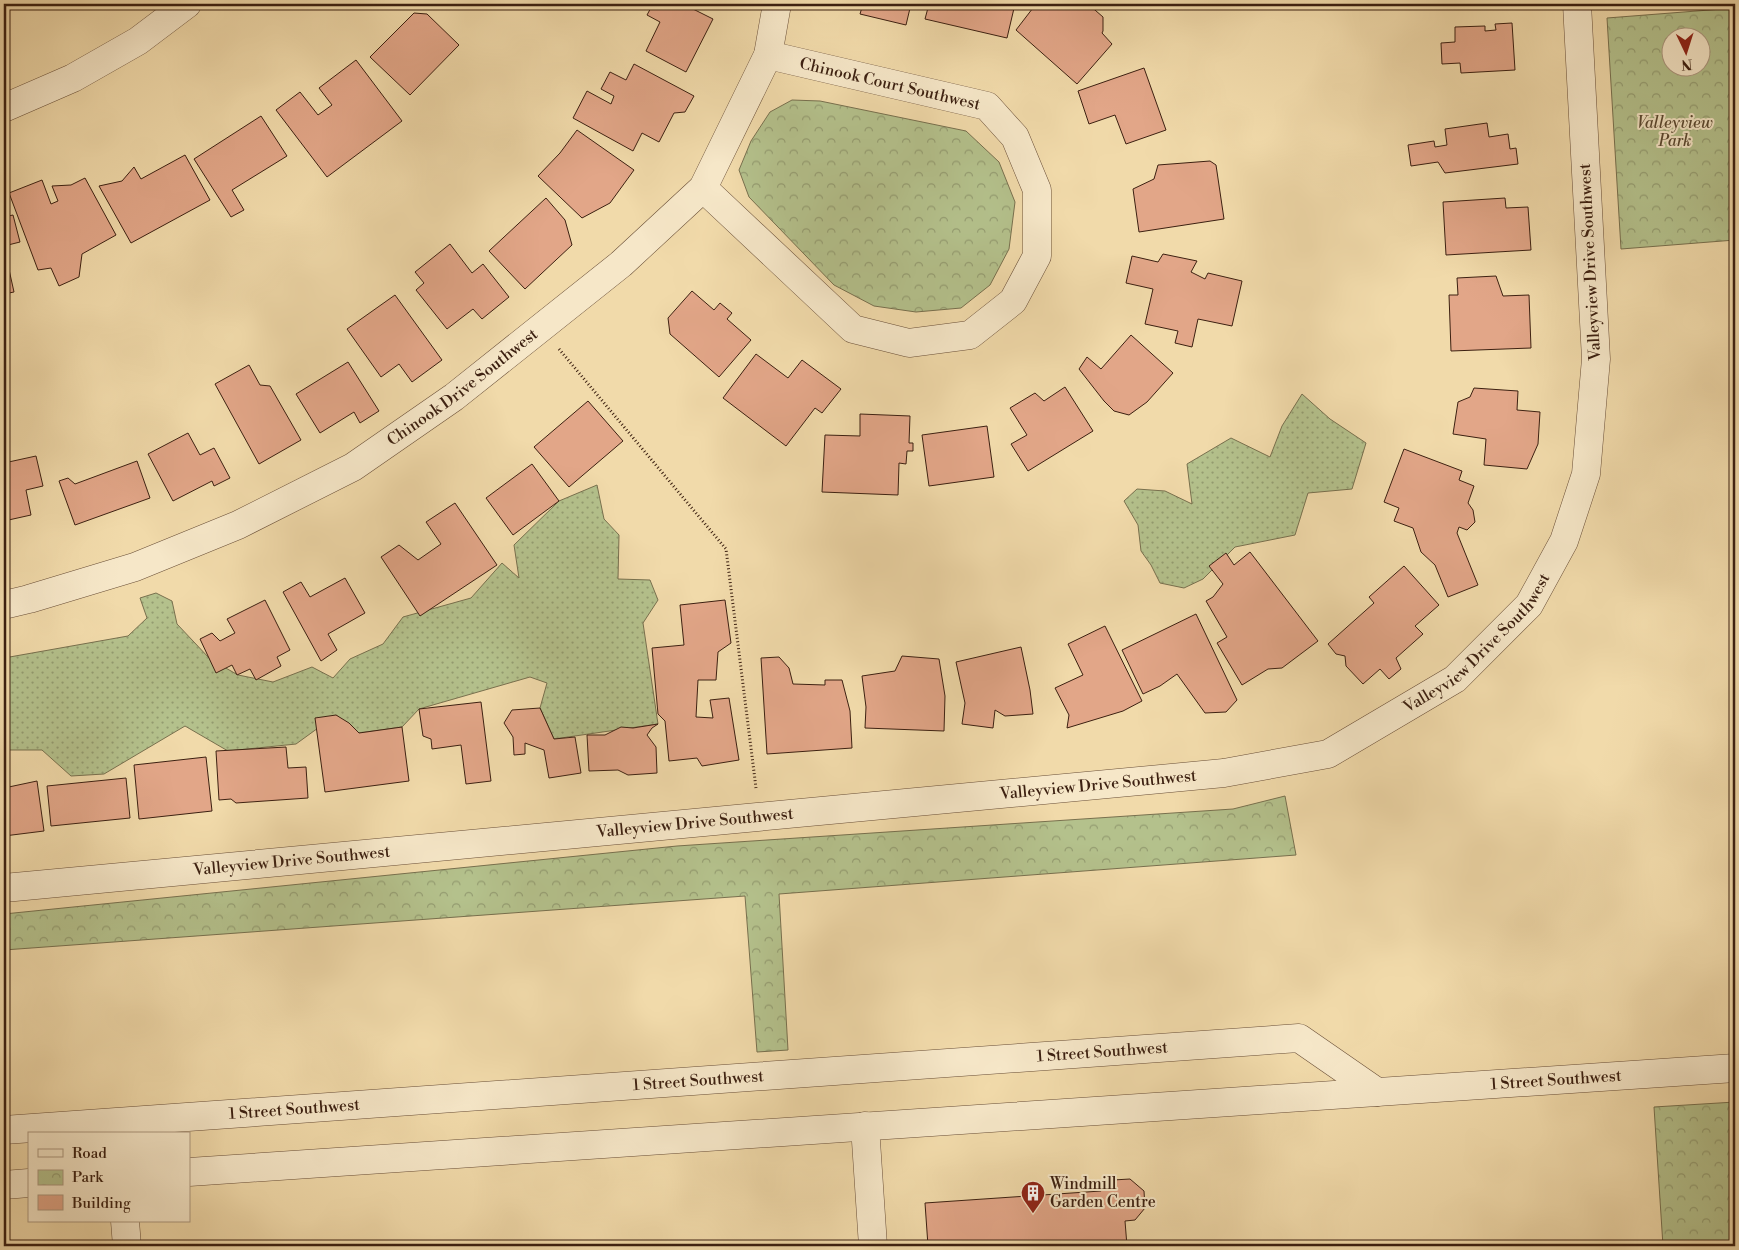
<svg xmlns="http://www.w3.org/2000/svg" width="1739" height="1250" viewBox="0 0 1739 1250" font-family="'Libre Bodoni',serif">
	<style>
		.grass { fill: url(#grass-dots); stroke: #78704e }
		.park { fill: url(#park-crowns); stroke: #78704e; fill-rule: evenodd }
		.building { fill: #e2a688; stroke: #3c2011 }
		.lines { fill: none; stroke-linecap: round; stroke-linejoin: round }
		.minor-casing { stroke: #694e37; stroke-width: 29 }
		.path { stroke: #3c2011; stroke-width: 3; stroke-dasharray: 1 2.5; stroke-linecap: butt }
		.minor { stroke: #f6e7c8; stroke-width: 28 }
		.labels { text-anchor: middle; dominant-baseline: central; stroke-width: 4; stroke-linejoin: round; paint-order: stroke }
		.street-label { font-size: 16px; fill: #3c2011; stroke: #f6e7c8 }
		.park-label { font-size: 16px; font-style: italic; fill: #5a4830; stroke: #f6e7c8 }
		.poi-label { font-size: 16px; fill: #3c2011; stroke: #f6e7c8; text-anchor: start }
	</style>
	<defs>
		<pattern id="grass-dots" width="8" height="8" patternUnits="userSpaceOnUse" patternTransform="scale(1.25)"><rect width="8" height="8" fill="#b4c18c"/><path d="M2 2h.1M6 6h.1" fill="none" stroke="#949c71" stroke-width="1.8" stroke-linecap="round"/></pattern>
		<pattern id="park-crowns" width="20" height="18" patternUnits="userSpaceOnUse" patternTransform="scale(1.25)"><rect width="20" height="18" fill="#b4c18c"/><path d="M2 6a3 3 0 1 1 6 0M12 15a3 3 0 1 1 6 0" fill="none" stroke="#949c71"/></pattern>
	</defs>
	<rect width="100%" height="100%" fill="#f1daaa"/>
	<filter id="stains"><feTurbulence type="fractalNoise" baseFrequency=".004" numOctaves="4"/><feColorMatrix values="0 0 0 0 .2 0 0 0 0 .09 0 0 0 0 .02 0 0 0 .5 -.17"/></filter>
	<radialGradient id="worn" r=".72"><stop offset=".6" stop-color="#630" stop-opacity="0"/><stop offset="1" stop-color="#630" stop-opacity=".3"/></radialGradient>
	<path class="grass" d="M 1302,394 L 1330,419 L 1366,443 L 1352,489 L 1308,493 L 1295,535 L 1235,547 L 1203,579 L 1184,588 L 1160,583 L 1151,565 L 1141,551 L 1138,525 L 1124,501 L 1137,489 L 1165,491 L 1192,504 L 1187,464 L 1231,438 L 1270,457 L 1282,426 Z
		M 597,485 L 604,519 L 619,535 L 618,579 L 650,580 L 658,600 L 643,623 L 658,724 L 554,739 L 540,708 L 547,683 L 530,677 L 419,709 L 402,727 L 359,733 L 336,715 L 296,744 L 228,751 L 185,726 L 104,774 L 71,776 L 42,750 L 4,750 L 4,658 L 128,636 L 147,618 L 140,598 L 156,593 L 172,601 L 177,624 L 210,659 L 238,675 L 273,682 L 312,667 L 333,678 L 350,659 L 383,644 L 403,617 L 471,598 L 502,563 L 519,578 L 514,545 L 559,501 Z"/>
	<path class="park" d="M 1735,8 L 1735,240 L 1621,249 L 1607,18 ZM 1672,38 L 1702,38 L 1702,68 L 1672,68 Z
		M 792,100 L 820,101 L 966,131 L 999,162 L 1015,202 L 1009,249 L 990,285 L 961,308 L 916,312 L 874,306 L 834,285 L 749,197 L 739,170 L 751,141 L 770,112 Z
		M 1285,796 L 1296,855 L 779,894 L 788,1050 L 757,1052 L 745,896 L 4,950 L 4,914 L 677,846 L 1233,809 Z
		M 1735,1102 L 1735,1246 L 1663,1246 L 1654,1107 Z"/>
	<path class="building" d="M 653,4 L 683,4 L 713,19 L 686,72 L 646,51 L 660,22 L 647,15 Z
		M 863,4 L 911,4 L 906,25 L 860,14 Z
		M 929,4 L 1015,4 L 1007,38 L 925,19 Z
		M 1036,4 L 1068,4 L 1069,5 L 1071,4 L 1088,4 L 1103,17 L 1103,31 L 1102,33 L 1112,44 L 1077,84 L 1016,30 Z
		M 414,13 L 427,14 L 459,45 L 410,95 L 370,57 Z
		M 1512,23 L 1515,70 L 1461,73 L 1460,63 L 1442,64 L 1441,43 L 1455,42 L 1455,27 L 1485,26 L 1485,31 L 1496,30 L 1495,24 Z
		M 356,60 L 402,121 L 327,177 L 276,110 L 300,92 L 318,115 L 332,105 L 319,88 Z
		M 634,64 L 694,96 L 685,112 L 674,113 L 659,142 L 642,133 L 633,151 L 573,118 L 587,91 L 611,104 L 614,96 L 601,89 L 610,72 L 626,80 Z
		M 1144,68 L 1166,130 L 1126,144 L 1115,115 L 1089,124 L 1078,91 Z
		M 261,116 L 287,156 L 232,190 L 244,210 L 231,217 L 194,159 Z
		M 1487,123 L 1489,137 L 1508,134 L 1510,149 L 1516,148 L 1518,164 L 1445,173 L 1438,162 L 1411,166 L 1408,145 L 1434,141 L 1435,147 L 1447,145 L 1445,129 Z
		M 577,130 L 634,170 L 610,203 L 582,218 L 538,176 L 560,153 Z
		M 185,155 L 210,200 L 131,243 L 99,186 L 122,181 L 134,167 L 141,179 Z
		M 1210,161 L 1216,165 L 1224,219 L 1139,232 L 1133,189 L 1154,179 L 1158,165 Z
		M 85,178 L 116,235 L 82,254 L 79,277 L 59,286 L 51,268 L 38,270 L 9,193 L 42,180 L 51,204 L 58,201 L 52,186 L 71,185 Z
		M 546,198 L 565,220 L 572,245 L 525,289 L 489,251 Z
		M 1505,198 L 1506,208 L 1528,207 L 1531,250 L 1446,255 L 1443,202 Z
		M 13,215 L 20,242 L 4,246 L 4,217 Z
		M 450,244 L 472,273 L 483,264 L 509,297 L 482,319 L 473,309 L 447,329 L 416,290 L 424,283 L 415,272 Z
		M 4,247 L 14,292 L 4,294 Z
		M 1163,254 L 1197,261 L 1191,272 L 1205,279 L 1208,273 L 1242,281 L 1232,326 L 1198,319 L 1192,347 L 1175,343 L 1178,331 L 1145,324 L 1153,289 L 1126,283 L 1132,256 L 1158,262 Z
		M 1496,276 L 1503,296 L 1529,295 L 1531,348 L 1451,351 L 1449,295 L 1458,295 L 1457,278 Z
		M 692,291 L 714,310 L 720,303 L 732,313 L 727,319 L 751,340 L 719,377 L 670,334 L 668,318 Z
		M 395,295 L 442,360 L 412,382 L 399,364 L 381,377 L 347,329 Z
		M 1131,335 L 1173,373 L 1147,402 L 1129,415 L 1114,411 L 1104,401 L 1079,369 L 1087,357 L 1101,369 Z
		M 756,354 L 788,378 L 802,360 L 841,389 L 822,413 L 815,408 L 786,446 L 723,398 Z
		M 348,362 L 379,411 L 360,423 L 354,412 L 320,433 L 296,394 Z
		M 249,365 L 260,385 L 270,386 L 301,440 L 259,464 L 215,384 Z
		M 1065,387 L 1093,431 L 1028,471 L 1011,444 L 1027,435 L 1010,408 L 1035,393 L 1044,401 Z
		M 1474,388 L 1518,391 L 1517,410 L 1540,412 L 1538,444 L 1527,469 L 1484,465 L 1486,439 L 1453,434 L 1458,402 L 1470,397 Z
		M 588,401 L 623,441 L 569,487 L 534,447 Z
		M 860,414 L 910,416 L 909,443 L 913,443 L 913,451 L 907,451 L 906,464 L 899,463 L 898,495 L 822,492 L 825,435 L 860,436 Z
		M 987,426 L 994,477 L 929,486 L 922,435 Z
		M 188,433 L 200,455 L 214,448 L 230,478 L 214,486 L 212,481 L 173,501 L 148,454 Z
		M 1404,449 L 1462,471 L 1459,480 L 1474,486 L 1468,503 L 1473,510 L 1475,522 L 1467,530 L 1459,527 L 1457,533 L 1478,585 L 1448,597 L 1435,565 L 1421,552 L 1413,528 L 1394,521 L 1399,508 L 1384,502 Z
		M 36,456 L 43,486 L 26,490 L 31,515 L 4,521 L 4,463 Z
		M 137,461 L 150,498 L 75,525 L 59,481 L 68,478 L 75,484 Z
		M 532,464 L 559,501 L 513,535 L 486,498 Z
		M 455,503 L 497,565 L 420,616 L 381,557 L 399,545 L 418,560 L 441,544 L 426,522 Z
		M 1250,552 L 1318,641 L 1282,668 L 1268,669 L 1242,685 L 1217,643 L 1227,637 L 1206,601 L 1213,597 L 1223,584 L 1209,566 L 1226,553 L 1234,565 Z
		M 1404,566 L 1439,605 L 1415,626 L 1423,634 L 1396,658 L 1401,669 L 1389,679 L 1380,669 L 1363,684 L 1346,666 L 1345,656 L 1336,654 L 1328,644 L 1374,603 L 1369,597 Z
		M 345,578 L 365,613 L 328,634 L 337,650 L 321,661 L 283,592 L 301,582 L 310,597 Z
		M 265,600 L 290,650 L 277,657 L 281,666 L 256,680 L 250,669 L 237,675 L 232,665 L 216,673 L 200,639 L 212,633 L 220,641 L 235,633 L 227,619 Z
		M 725,600 L 731,643 L 718,652 L 716,680 L 698,680 L 696,717 L 713,718 L 710,700 L 729,698 L 739,760 L 702,766 L 697,758 L 669,761 L 665,721 L 658,714 L 652,648 L 684,645 L 680,605 Z
		M 1196,614 L 1237,700 L 1226,712 L 1205,713 L 1177,674 L 1160,686 L 1143,694 L 1122,650 Z
		M 1105,626 L 1142,701 L 1123,711 L 1067,728 L 1069,715 L 1055,688 L 1083,675 L 1068,644 Z
		M 1021,647 L 1030,690 L 1033,714 L 1005,716 L 995,710 L 993,728 L 962,724 L 965,703 L 956,662 Z
		M 902,656 L 939,659 L 945,696 L 944,731 L 865,728 L 866,707 L 862,676 L 895,671 Z
		M 779,657 L 789,668 L 793,684 L 825,685 L 825,680 L 842,680 L 850,711 L 852,748 L 767,754 L 761,658 Z
		M 481,702 L 491,781 L 466,784 L 461,745 L 432,749 L 431,739 L 423,736 L 419,709 Z
		M 540,708 L 554,739 L 575,737 L 581,773 L 549,778 L 544,750 L 525,743 L 525,754 L 514,755 L 513,737 L 504,723 L 512,710 Z
		M 336,715 L 349,723 L 359,733 L 402,727 L 409,781 L 325,792 L 315,718 Z
		M 658,724 L 652,728 L 647,735 L 656,747 L 657,773 L 628,775 L 618,770 L 589,771 L 587,735 L 605,735 L 621,727 L 633,728 Z
		M 286,747 L 288,768 L 306,767 L 308,798 L 236,803 L 231,799 L 219,800 L 216,751 Z
		M 206,757 L 212,811 L 139,819 L 134,765 Z
		M 126,778 L 130,818 L 51,826 L 47,786 Z
		M 37,781 L 44,831 L 4,836 L 4,788 Z
		M 1130,1179 L 1144,1191 L 1145,1208 L 1135,1220 L 1125,1221 L 1127,1246 L 928,1246 L 925,1203 L 1101,1191 L 1113,1180 Z"/>
	<g class="lines">
		<defs>
			<g id="minor">
				<path d="M 4,108 L 73,78 L 138,41 L 187,4"/>
				<path d="M 703,188 L 853,329 L 909,343 L 970,335 L 1013,301 L 1037,256 L 1037,190 L 1015,137 L 987,106 L 768,55"/>
				<path id="s1" d="M 4,605 L 29,599 L 135,567 L 238,525 L 353,467 L 454,397 L 621,264 L 703,188 L 768,55 L 777,4"/>
				<path id="s2" d="M 4,888 L 1224,773 L 1328,754 L 1455,679 L 1529,605 L 1564,541 L 1586,474 L 1596,359 L 1577,4"/>
				<path d="M 865,1126 L 873,1246"/>
				<path id="s3" d="M 4,1130 L 1299,1038 L 1377,1092"/>
				<path id="s4" d="M 189,1172 L 1735,1068"/>
				<path d="M 4,1185 L 29,1183"/>
				<path d="M 125,1221 L 127,1246"/>
			</g>
		</defs>
		<use href="#minor" class="minor-casing"/>
		<path class="path" d="M 559,349 L 726,549 L 756,788"/>
		<use href="#minor" class="minor"/>
	</g>
	<defs>
		<symbol id="building-pin" viewBox="-11 -11 22 30"><path d="M0 17L-7.5 6A9.5 9.5 0 1 1 7.5 6Z" fill="#8f2418" stroke="#f6e7c8"/><path d="M-4-6H4V6H1V3H-1V6H-4ZM-2.5-4.3h1.7v1.8h-1.7ZM.8-4.3h1.7v1.8H.8ZM-2.5-1h1.7V.8h-1.7ZM.8-1h1.7V.8H.8Z" fill="#fff"/></symbol>
	</defs>
	<g fill-rule="evenodd">
		<use href="#building-pin" x="1019" y="1179" width="28" height="38"/>
	</g>
	<g class="labels">
		<g class="street-label">
			<text transform="translate(890 84) rotate(13)">Chinook Court Southwest</text>
			<text transform="translate(1590 262) rotate(-93)">Valleyview Drive Southwest</text>
			<text stroke="none"><textPath href="#s1" startOffset="512">Chinook Drive Southwest</textPath></text>
			<text stroke="none"><textPath href="#s2" startOffset="1519">Valleyview Drive Southwest</textPath></text>
			<text stroke="none"><textPath href="#s2" startOffset="1099">Valleyview Drive Southwest</textPath></text>
			<text stroke="none"><textPath href="#s2" startOffset="694">Valleyview Drive Southwest</textPath></text>
			<text stroke="none"><textPath href="#s2" startOffset="289">Valleyview Drive Southwest</textPath></text>
			<text stroke="none"><textPath href="#s3" startOffset="1101">1 Street Southwest</textPath></text>
			<text stroke="none"><textPath href="#s4" startOffset="1370">1 Street Southwest</textPath></text>
			<text stroke="none"><textPath href="#s3" startOffset="696">1 Street Southwest</textPath></text>
			<text stroke="none"><textPath href="#s3" startOffset="291">1 Street Southwest</textPath></text>
		</g>
		<g class="park-label">
			<text x="1675" y="123">Valleyview<tspan x="1675" dy="18">Park</tspan></text>
		</g>
		<g class="poi-label">
			<text x="1050" y="1184">Windmill<tspan x="1050" dy="18">Garden Centre</tspan></text>
		</g>
	</g>
	<rect width="1739" height="1250" fill="none" stroke="#f1daaa" stroke-width="20"/>
	<rect x="5" y="5" width="1729" height="1240" fill="none" stroke="#3c2011" stroke-width="2.5"/>
	<rect x="10" y="10" width="1719" height="1230" fill="none" stroke="#3c2011"/>
	<rect x="28" y="1132" width="162" height="90" fill="#f6e7c8" stroke="#ac977f"/>
	<rect x="38" y="1149" width="25" height="8" fill="#f6e7c8" stroke="#ac977f"/>
	<text x="72" y="1158" font-size="15" fill="#3c2011">Road</text>
	<rect x="38" y="1170" width="25" height="15" fill="url(#park-crowns)" stroke="#ac977f"/>
	<text x="72" y="1182" font-size="15" fill="#3c2011">Park</text>
	<rect x="38" y="1195" width="25" height="15" fill="#e2a688" stroke="#ac977f"/>
	<text x="72" y="1208" font-size="15" fill="#3c2011">Building</text>
	<g transform="translate(1686 52) rotate(176)"><circle r="24" fill="#f6e7c8" stroke="#ac977f"/>
	<path d="M0-4L9 19L0 12L-9 19Z" fill="#8f2418"/>
	<text y="-8" font-size="14" font-weight="bold" text-anchor="middle" fill="#3c2011">N</text>
	</g>
	<rect width="100%" height="100%" filter="url(#stains)"/>
	<rect width="100%" height="100%" fill="url(#worn)"/>
</svg>
